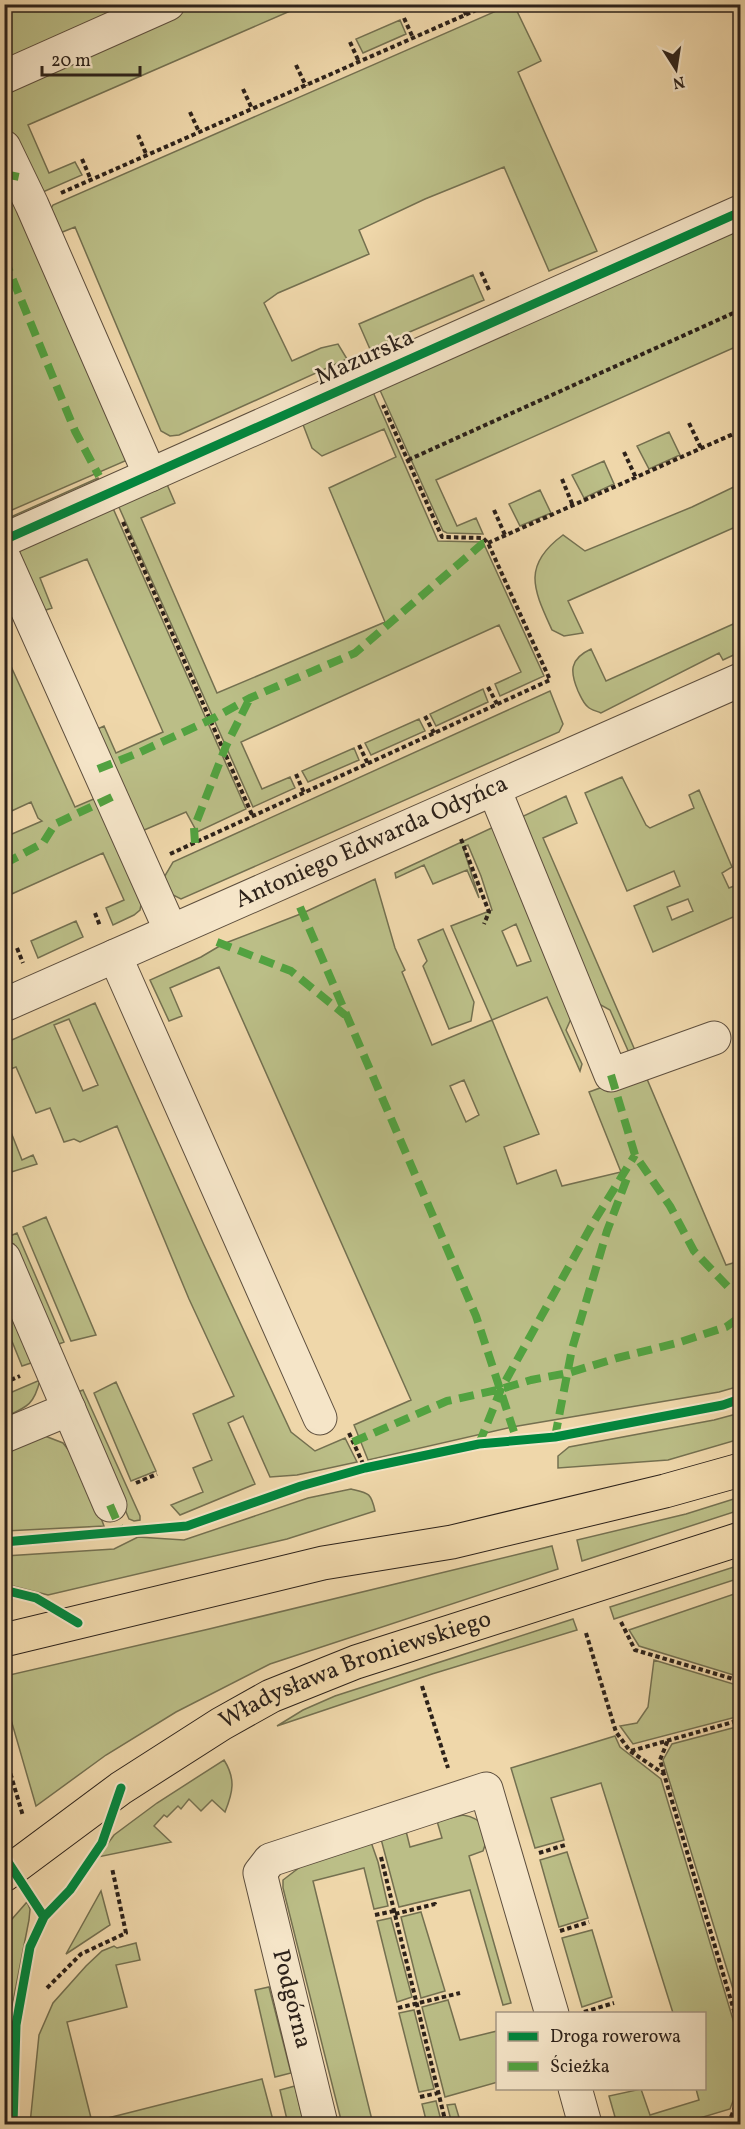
<svg xmlns="http://www.w3.org/2000/svg" width="745" height="2129" viewBox="0 0 745 2129" font-family="Vollkorn,serif">
	<style>
		.green { fill: #bbbe87; stroke: #747050; stroke-width: 1.5; fill-rule: evenodd }
		.lines { fill: none; stroke-linecap: round; stroke-linejoin: round }
		.minor-casing { stroke: #5e4f3e; stroke-width: 35 }
		.major-casing { stroke: #2d221a; stroke-width: 35 }
		.path { stroke: #2d221a; stroke-width: 4; stroke-dasharray: 4.5 3; stroke-linecap: butt }
		.minor { stroke: #f5e5c8; stroke-width: 33 }
		.major { stroke: #efd7aa; stroke-width: 33 }
		.quiet { stroke: #52a240; stroke-width: 8; stroke-dasharray: 15 8; stroke-linecap: butt }
		.cycleway-casing { stroke: #f5e5c8; stroke-width: 13 }
		.cycleway { stroke: #00873e; stroke-width: 9 }
		.labels { text-anchor: middle; dominant-baseline: central; stroke-width: 5; stroke-linejoin: round; paint-order: stroke }
		.street-label { font-size: 24px; fill: #2d221a; stroke: #f5e5c8 }
	</style>
	<rect width="100%" height="100%" fill="#efd7aa"/>
	<filter id="stains"><feTurbulence type="fractalNoise" baseFrequency=".00333" numOctaves="4"/><feColorMatrix values="0 0 0 0 .2 0 0 0 0 .09 0 0 0 0 .02 0 0 0 .5 -.17"/></filter>
	<radialGradient id="worn" r=".72"><stop offset=".6" stop-color="#630" stop-opacity="0"/><stop offset="1" stop-color="#630" stop-opacity=".3"/></radialGradient>
	<path class="green" d="M 20,5 L 127,5 L 5,59 L 4,11 Z
		M 192,5 L 304,5 L 28,125 L 49,173 L 75,162 L 82,175 L 36,195 L 6,123 L 5,96 L 18,81 Z
		M 510,5 L 514,5 L 541,61 L 518,72 L 597,251 L 549,271 L 504,167 L 425,199 L 359,230 L 369,254 L 278,293 L 264,303 L 292,361 L 321,348 L 338,344 L 347,359 L 179,435 L 170,436 L 161,431 L 75,227 L 60,233 L 49,212 L 53,205 Z
		M 400,20 L 406,34 L 363,53 L 356,39 Z
		M 4,161 L 130,449 L 125,461 L 5,513 Z
		M 740,227 L 740,345 L 436,480 L 457,526 L 476,518 L 483,534 L 447,533 L 443,531 L 379,388 Z
		M 473,275 L 484,300 L 370,349 L 359,324 Z
		M 373,392 L 438,541 L 483,542 L 544,676 L 500,696 L 495,684 L 521,672 L 499,625 L 241,742 L 262,789 L 290,777 L 295,788 L 253,807 L 118,505 L 166,482 L 175,503 L 141,518 L 217,693 L 385,622 L 329,488 L 396,457 L 384,429 L 322,456 L 312,448 L 302,422 Z
		M 669,432 L 680,455 L 649,469 L 637,446 Z
		M 604,461 L 614,484 L 584,498 L 572,475 Z
		M 98,478 L 102,487 L 5,529 L 4,520 Z
		M 740,484 L 740,525 L 568,601 L 583,633 L 564,636 L 552,630 C 534,590 521,566 563,535 L 585,551 L 692,507 Z
		M 540,490 L 551,513 L 520,526 L 509,504 Z
		M 112,506 L 246,809 L 197,832 L 186,812 L 142,831 L 91,732 L 104,726 L 116,753 L 163,732 L 87,559 L 40,578 L 52,608 L 37,613 L 11,552 Z
		M 740,621 L 740,652 L 723,660 L 719,653 L 601,713 C 597,711 591,710 588,707 C 583,703 581,697 578,691 C 570,672 569,659 591,649 L 606,681 Z
		M 4,651 L 75,807 L 103,795 L 144,889 L 140,910 L 134,915 L 113,925 L 106,908 L 124,900 L 103,853 L 5,897 L 5,837 L 42,821 L 38,818 L 31,802 L 5,814 Z
		M 483,689 L 488,702 L 436,726 L 430,714 Z
		M 550,691 L 563,724 L 559,732 L 181,899 L 167,892 L 163,879 L 173,862 Z
		M 419,719 L 425,731 L 371,755 L 365,743 Z
		M 354,748 L 359,760 L 308,782 L 302,771 Z
		M 622,777 L 646,825 L 650,828 L 694,808 L 689,795 L 699,790 L 732,867 L 722,873 L 729,888 L 739,884 L 740,886 L 740,914 L 653,952 L 634,906 L 680,886 L 674,871 L 627,891 L 585,793 ZM 688,899 L 693,911 L 672,920 L 667,907 Z
		M 566,796 L 577,823 L 543,838 L 637,1055 L 630,1055 L 610,1010 L 590,999 L 515,820 Z
		M 498,825 L 574,1012 L 566,1030 L 582,1064 L 580,1071 L 547,997 L 492,1020 L 539,1134 L 504,1147 L 517,1184 L 556,1170 L 562,1186 L 621,1172 L 589,1092 L 644,1072 L 726,1265 L 740,1261 L 740,1386 L 719,1392 L 512,1427 L 368,1460 L 354,1425 L 411,1400 L 219,967 L 170,988 L 182,1016 L 169,1021 L 150,980 L 201,957 L 223,944 L 303,913 L 375,879 L 395,948 L 405,970 L 402,972 L 432,1045 L 492,1020 L 451,926 L 492,910 L 481,876 L 468,845 L 463,847 L 479,898 L 467,870 L 433,884 L 424,865 L 396,878 L 395,873 ZM 516,924 L 531,961 L 517,966 L 502,931 ZM 464,1080 L 479,1115 L 466,1122 L 450,1086 Z
		M 76,921 L 83,937 L 38,958 L 31,941 Z
		M 443,929 L 474,1002 L 471,1021 L 449,1029 L 423,966 L 427,961 L 418,940 Z
		M 95,1003 L 204,1245 L 291,1432 L 315,1451 L 345,1438 L 357,1462 L 297,1475 L 270,1477 L 243,1416 L 228,1423 L 255,1484 L 180,1515 L 171,1505 L 203,1492 L 193,1468 L 212,1460 L 193,1414 L 234,1396 L 189,1299 L 117,1126 L 80,1142 L 74,1139 L 64,1142 L 50,1108 L 36,1113 L 16,1067 L 5,1071 L 5,1043 ZM 69,1019 L 98,1085 L 83,1091 L 54,1025 Z
		M 5,1117 L 22,1160 L 33,1155 L 37,1164 L 5,1174 Z
		M 46,1217 L 96,1335 L 71,1341 L 23,1227 Z
		M 17,1233 L 64,1342 L 54,1346 L 8,1237 Z
		M 4,1292 L 34,1362 L 22,1366 L 5,1324 Z
		M 40,1380 C 34,1405 27,1407 5,1417 L 5,1395 Z
		M 116,1382 L 156,1471 L 131,1481 L 94,1393 Z
		M 83,1390 L 140,1516 L 140,1520 L 134,1521 L 129,1519 L 75,1393 Z
		M 740,1413 L 740,1439 L 668,1460 L 558,1468 L 558,1456 L 569,1447 L 714,1420 Z
		M 45,1436 L 63,1443 L 82,1467 L 104,1526 L 5,1531 L 4,1447 Z
		M 351,1489 C 368,1493 371,1492 375,1511 L 287,1539 L 48,1595 L 5,1584 L 5,1556 L 114,1549 L 138,1537 L 184,1540 L 308,1498 Z
		M 740,1497 L 740,1510 L 582,1561 L 577,1540 L 686,1514 Z
		M 552,1546 L 558,1569 L 270,1664 L 176,1712 L 106,1755 L 36,1806 L 5,1699 L 5,1676 L 209,1629 Z
		M 740,1565 L 740,1578 L 614,1619 L 610,1607 Z
		M 740,1592 L 740,1677 L 639,1646 L 629,1630 Z
		M 573,1619 L 577,1630 L 432,1674 L 277,1726 L 303,1710 L 335,1696 Z
		M 654,1660 L 740,1686 L 740,1716 L 633,1744 L 620,1726 L 637,1723 L 648,1707 Z
		M 740,1726 L 740,2012 L 663,1760 L 672,1744 Z
		M 615,1736 L 620,1747 L 661,1779 L 740,2043 L 740,2083 L 730,2109 L 680,2124 L 617,2124 L 609,2096 L 641,2089 L 650,2115 L 699,2100 L 696,2089 L 704,2088 L 704,2014 L 673,2013 L 601,1783 L 551,1798 L 564,1840 L 535,1848 L 511,1768 Z
		M 224,1760 C 236,1779 233,1792 225,1812 L 212,1800 L 201,1811 L 189,1799 L 181,1809 L 178,1806 L 167,1817 L 164,1815 L 154,1826 L 171,1842 L 98,1857 L 114,1835 L 157,1803 Z
		M 463,1815 C 483,1818 491,1832 483,1851 L 469,1856 L 511,2003 L 503,2005 L 470,1890 L 399,1907 L 381,1839 L 406,1831 L 410,1847 L 442,1838 L 437,1821 Z
		M 371,1842 L 378,1862 L 388,1906 L 374,1909 L 364,1868 L 313,1881 L 373,2124 L 342,2124 L 283,1888 L 283,1880 L 308,1861 Z
		M 567,1852 L 588,1918 L 559,1927 L 540,1860 Z
		M 101,1891 L 110,1925 L 66,1954 Z
		M 27,1902 L 30,1909 L 29,1920 L 8,2027 L 5,2030 L 5,1927 Z
		M 421,1912 L 445,1991 L 421,1998 L 401,1917 Z
		M 391,1918 L 412,1997 L 397,2002 L 377,1921 Z
		M 592,1930 L 612,1997 L 582,2007 L 562,1938 Z
		M 136,1943 L 140,1960 L 116,1965 L 127,2007 L 67,2022 L 92,2122 L 262,2079 L 274,2124 L 30,2124 L 39,2035 L 53,2003 L 86,1966 L 102,1951 L 114,1946 L 117,1948 Z
		M 269,1987 L 291,2073 L 275,2077 L 255,1990 Z
		M 448,2000 L 460,2040 L 497,2031 L 498,2082 L 445,2097 L 422,2007 Z
		M 414,2010 L 434,2089 L 419,2092 L 399,2013 Z
		M 295,2086 L 304,2124 L 288,2124 L 280,2090 Z
		M 436,2101 L 442,2124 L 427,2124 L 422,2104 Z
		M 455,2104 L 461,2124 L 452,2124 L 447,2105 Z"/>
	<g class="lines">
		<defs>
			<g id="minor">
				<path d="M 4,77 L 168,4"/>
				<path d="M 4,147 L 32,205 L 150,475"/>
				<path d="M 4,540 L 740,212"/>
				<path d="M 4,558 L 171,931"/>
				<path d="M 494,789 L 611,1075 L 714,1038"/>
				<path d="M 115,956 L 320,1418"/>
				<path id="s1" d="M 4,1005 L 740,680"/>
				<path d="M 4,1258 L 110,1505"/>
				<path d="M 4,1436 L 69,1409"/>
				<path d="M 575,2088 L 585,2124"/>
				<path d="M 321,2124 L 260,1873 L 270,1860 L 486,1789 L 552,2014"/>
			</g>
			<g id="major">
				<path d="M 4,1640 L 323,1563 L 452,1542 L 665,1491 L 740,1470"/>
				<path id="s2" d="M 4,1875 L 121,1788 L 221,1724 L 271,1696 L 356,1662 L 740,1539"/>
			</g>
		</defs>
		<use href="#minor" class="minor-casing"/>
		<use href="#major" class="major-casing"/>
		<path class="path" d="M 462,4 L 466,15
			M 404,18 L 413,38
			M 350,42 L 359,62
			M 296,65 L 306,86
			M 243,89 L 252,109
			M 190,112 L 199,132
			M 138,135 L 147,156
			M 82,159 L 91,180
			M 61,193 L 490,4
			M 481,272 L 489,290
			M 689,423 L 701,448
			M 624,452 L 636,478
			M 408,460 L 740,310
			M 562,479 L 573,506
			M 494,510 L 505,535
			M 123,522 L 253,817
			M 488,543 L 740,431
			M 488,687 L 497,704
			M 425,716 L 434,733
			M 359,745 L 368,764
			M 296,774 L 304,793
			M 461,839 L 489,912 L 484,924
			M 170,854 L 550,680 L 488,543 L 483,538 L 442,537 L 383,405
			M 95,913 L 100,926
			M 17,948 L 23,963
			M 4,1383 L 20,1376
			M 349,1433 L 365,1468
			M 136,1483 L 157,1474
			M 621,1622 L 635,1650 L 740,1681
			M 586,1633 L 616,1732 L 630,1751 L 664,1774 L 740,2031
			M 422,1686 L 448,1768
			M 631,1751 L 740,1720
			M 4,1752 L 23,1816
			M 664,1774 L 660,1760 L 668,1740
			M 539,1853 L 565,1845
			M 381,1857 L 446,2124
			M 395,1914 L 435,1904 L 436,1907
			M 375,1915 L 394,1911
			M 560,1931 L 589,1922
			M 47,1988 L 81,1954 L 126,1933 L 112,1868
			M 398,2008 L 460,1993
			M 584,2012 L 614,2003
			M 420,2097 L 438,2093
			M 731,2117 L 740,2095"/>
		<use href="#minor" class="minor"/>
		<use href="#major" class="major"/>
		<path class="quiet" d="M 4,174 L 19,177
			M 4,258 L 75,431 L 99,476
			M 98,769 L 138,753 L 214,718 L 250,698 L 355,653 L 482,544 L 488,543
			M 195,843 L 194,828 L 226,746 L 250,698
			M 4,864 L 43,843 L 55,824 L 112,797
			M 300,907 L 476,1316 L 517,1441
			M 217,942 L 291,971 L 345,1015
			M 611,1075 L 635,1155 L 670,1206 L 694,1251 L 731,1290 L 740,1291
			M 555,1437 L 572,1349 L 607,1231 L 627,1178
			M 353,1442 L 447,1401 L 501,1389 L 531,1380 L 568,1373 L 617,1358 L 677,1343 L 726,1327 L 740,1317
			M 479,1444 L 501,1389 L 593,1223 L 635,1155
			M 110,1505 L 122,1533"/>
		<defs>
			<path id="cycleway" d="M 4,540 L 740,212
				M 4,1542 L 187,1526 L 301,1486 L 365,1468 L 479,1444 L 555,1437 L 723,1405 L 740,1399
				M 4,1590 L 36,1598 L 78,1623
				M 4,1856 L 44,1917 L 30,1947 L 16,2025 L 13,2124
				M 44,1917 L 70,1890 L 102,1843 L 121,1788"/>
		</defs>
		<use href="#cycleway" class="cycleway-casing"/>
		<use href="#cycleway" class="cycleway"/>
	</g>
	<g class="labels">
		<g class="street-label">
			<text transform="translate(365 358) rotate(-24)">Mazurska</text>
			<text stroke="none"><textPath href="#s1" startOffset="402">Antoniego Edwarda Odyńca</textPath></text>
			<text stroke="none"><textPath href="#s2" startOffset="410">Władysława Broniewskiego</textPath></text>
			<text transform="translate(291 1999) rotate(76)">Podgórna</text>
		</g>
	</g>
	<rect width="745" height="2129" fill="none" stroke="#efd7aa" stroke-width="24"/>
	<rect x="6" y="6" width="733" height="2117" fill="none" stroke="#2d221a" stroke-width="3"/>
	<rect x="12" y="12" width="721" height="2105" fill="none" stroke="#2d221a" stroke-width="1.5"/>
	<rect x="496" y="2012" width="210" height="78" fill="#f5e5c8" stroke="#a59782" stroke-width="1.5"/>
	<rect x="508" y="2032" width="30" height="9" fill="#00873e" stroke="#a59782" stroke-width="1.5"/>
	<text x="550" y="2042" font-size="18" fill="#2d221a">Droga rowerowa</text>
	<rect x="508" y="2062" width="30" height="9" fill="#52a240" stroke="#a59782" stroke-width="1.5"/>
	<text x="550" y="2072" font-size="18" fill="#2d221a">Ścieżka</text>
	<g transform="translate(676 69) rotate(168)" stroke="#f5e5c8" stroke-width="4.5" paint-order="stroke">
	<path d="M0-4.5L10 22L0 15L-10 22Z" fill="#2d221a"/>
	<text y="-9" font-size="16" font-weight="bold" text-anchor="middle" fill="#2d221a">N</text>
	</g>
	<path d="M42 66v9h98v-9" fill="none" stroke="#2d221a" stroke-width="3"/>
	<text x="51" y="66" font-size="18" fill="#2d221a" stroke="#f5e5c8" stroke-width="4.5" paint-order="stroke">20 m</text>
	<rect width="100%" height="100%" filter="url(#stains)"/>
	<rect width="100%" height="100%" fill="url(#worn)"/>
</svg>
